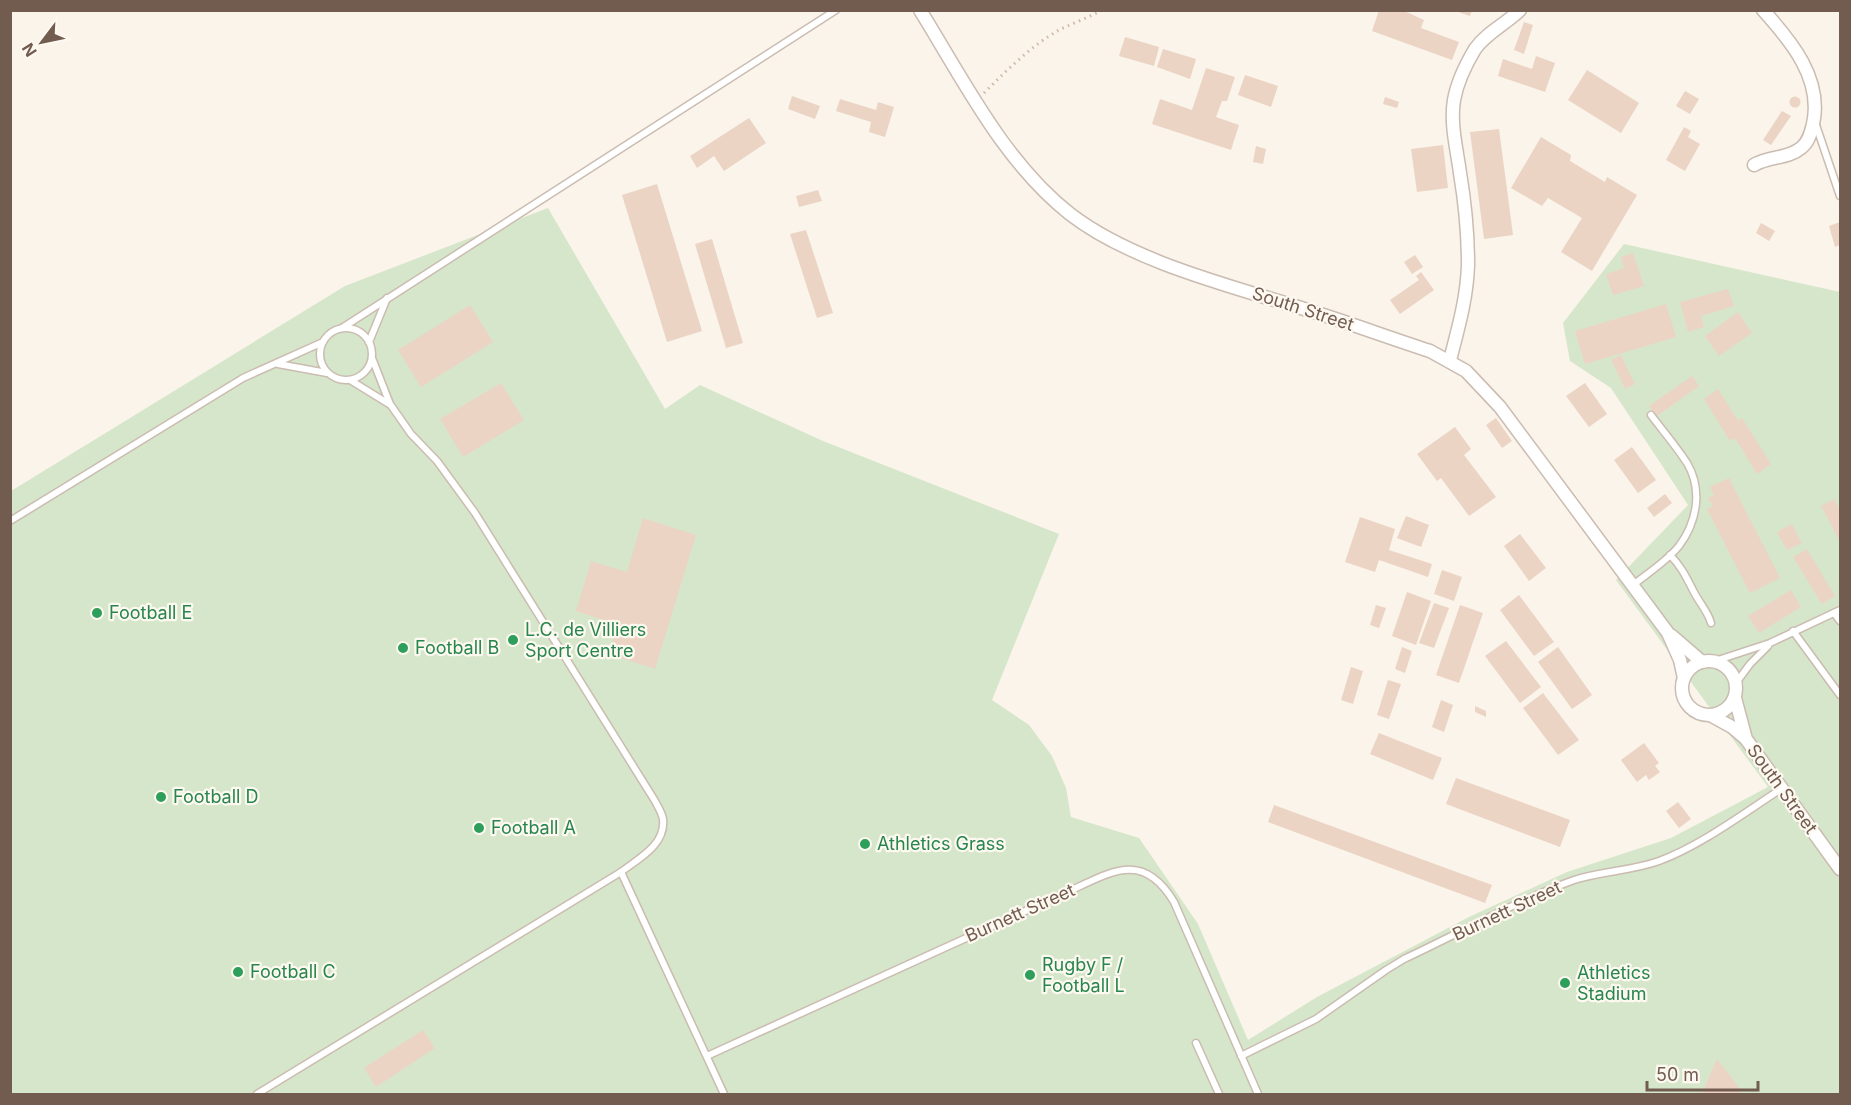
<svg xmlns="http://www.w3.org/2000/svg" width="1851" height="1105" font-family="Inter,sans-serif">
	<rect width="100%" height="100%" fill="#faf4ea"/>
	<polygon fill="#d6e6ca" points="548,208 665,409 700,385 823,441 1059,534 992,700 1029,725 1052,756 1066,788 1071,817 1139,838 1198,924 1248,1040 1317,997 1469,917 1567,872 1671,838 1768,787 1616,580 1688,505 1611,388 1570,361 1563,323 1624,244 1840,292 1840,1094 11,1094 11,491 345,286"/>
	<g fill="#ecd4c5">
		<polygon points="1379,10 1402,10 1424,20 1421,28 1459,42 1452,60 1372,31"/>
		<polygon points="1452,10 1472,10 1470,16"/>
		<polygon points="1524,22 1533,25 1524,54 1514,50"/>
		<polygon points="1125,37 1159,47 1154,66 1119,56"/>
		<polygon points="1163,49 1196,59 1190,79 1157,67"/>
		<polygon points="1536,56 1555,63 1545,92 1498,76 1503,59 1532,69"/>
		<polygon points="1206,68 1235,77 1227,101 1222,101 1216,117 1239,125 1231,150 1152,124 1160,99 1192,110"/>
		<polygon points="1587,70 1639,103 1621,133 1568,100"/>
		<polygon points="1245,75 1278,86 1271,107 1238,95"/>
		<polygon points="1685,91 1699,99 1690,114 1676,106"/>
		<polygon points="792,96 820,106 815,119 788,109"/>
		<circle cx="1795" cy="102" r="5.5"/>
		<polygon points="1385,97 1399,102 1397,108 1383,104"/>
		<polygon points="840,99 876,110 878,102 894,107 885,137 869,132 871,122 836,111"/>
		<polygon points="1782,111 1791,116 1771,145 1763,140"/>
		<polygon points="749,118 766,143 724,171 714,156 697,168 690,156"/>
		<polygon points="1684,127 1691,131 1688,137 1700,144 1685,171 1666,160"/>
		<polygon points="1499,129 1513,235 1484,239 1470,132"/>
		<polygon points="1541,137 1571,155 1570,161 1605,182 1607,177 1637,195 1592,271 1561,252 1582,218 1548,198 1542,206 1511,188"/>
		<polygon points="1443,145 1448,188 1417,192 1411,149"/>
		<polygon points="1256,146 1266,149 1263,164 1253,162"/>
		<polygon points="657,184 702,331 667,342 622,195"/>
		<polygon points="818,190 822,201 799,207 796,196"/>
		<polygon points="1840,222 1840,245 1835,247 1829,226"/>
		<polygon points="1761,223 1775,231 1769,241 1756,233"/>
		<polygon points="806,230 833,313 817,318 790,234"/>
		<polygon points="712,239 743,343 726,348 695,244"/>
		<polygon points="1633,253 1644,286 1613,295 1606,274 1624,268 1621,257"/>
		<polygon points="1415,255 1423,267 1412,274 1404,262"/>
		<polygon points="1421,272 1434,290 1400,314 1390,300 1419,280 1416,276"/>
		<polygon points="1728,289 1734,306 1701,316 1704,327 1688,332 1680,302"/>
		<polygon points="1666,304 1676,337 1585,364 1575,331"/>
		<polygon points="470,305 493,342 421,387 398,350"/>
		<polygon points="1738,312 1752,333 1719,356 1705,336"/>
		<polygon points="1621,355 1635,384 1625,389 1611,360"/>
		<polygon points="1692,376 1699,386 1657,416 1649,406"/>
		<polygon points="501,383 524,420 463,457 440,419"/>
		<polygon points="1585,383 1607,414 1589,427 1566,396"/>
		<polygon points="1718,389 1738,421 1742,418 1771,464 1757,474 1735,438 1730,441 1704,399"/>
		<polygon points="1496,418 1512,441 1502,448 1486,425"/>
		<polygon points="1455,427 1471,449 1464,455 1496,497 1469,516 1441,478 1437,481 1417,454"/>
		<polygon points="1632,447 1656,480 1638,493 1614,460"/>
		<polygon points="1729,478 1780,578 1750,593 1707,509 1713,506 1708,498 1714,495 1710,487"/>
		<polygon points="1665,494 1672,503 1654,517 1647,508"/>
		<polygon points="1834,499 1840,510 1840,542 1821,506"/>
		<polygon points="1406,516 1429,525 1421,547 1397,538"/>
		<polygon points="1360,517 1395,529 1389,550 1432,564 1428,577 1379,560 1375,572 1345,562"/>
		<polygon points="643,518 696,535 655,669 609,654 618,625 576,611 591,561 627,572"/>
		<polygon points="1792,524 1802,543 1787,550 1777,532"/>
		<polygon points="1520,534 1546,568 1529,581 1504,546"/>
		<polygon points="1807,549 1835,596 1822,604 1793,557"/>
		<polygon points="1442,570 1462,577 1454,601 1434,594"/>
		<polygon points="1791,590 1801,607 1759,633 1748,616"/>
		<polygon points="1407,592 1431,601 1416,645 1392,636"/>
		<polygon points="1519,595 1554,642 1534,656 1500,610"/>
		<polygon points="1434,603 1449,608 1434,648 1419,643"/>
		<polygon points="1376,605 1386,608 1379,628 1370,625"/>
		<polygon points="1460,605 1483,613 1459,683 1436,675"/>
		<polygon points="1506,641 1541,687 1520,703 1485,656"/>
		<polygon points="1402,647 1412,651 1405,673 1395,669"/>
		<polygon points="1558,647 1592,695 1572,709 1538,662"/>
		<polygon points="1351,667 1363,671 1353,704 1341,700"/>
		<polygon points="1388,680 1401,684 1389,719 1377,715"/>
		<polygon points="1543,693 1579,740 1558,755 1523,708"/>
		<polygon points="1441,700 1453,705 1444,732 1432,727"/>
		<polygon points="1475,706 1486,711 1486,717 1475,712"/>
		<polygon points="1379,733 1442,758 1433,780 1370,754"/>
		<polygon points="1644,743 1659,763 1655,766 1660,772 1649,780 1646,775 1637,782 1621,760"/>
		<polygon points="1456,778 1570,820 1560,847 1446,804"/>
		<polygon points="1678,802 1691,819 1679,828 1666,811"/>
		<polygon points="1274,805 1492,885 1485,903 1268,822"/>
		<polygon points="423,1030 435,1048 376,1087 364,1068"/>
		<polygon points="1717,1059 1741,1090 1739,1094 1702,1094"/>
	</g>
	<g fill="none" stroke-linecap="round" stroke-linejoin="round">
		<defs>
			<g id="lane">
				<polyline points="1816,125 1840,196"/>
				<circle cx="346" cy="354" r="26"/>
				<polyline points="342,328 836,10"/>
				<polyline points="369,342 387,298"/>
				<polyline points="278,364 327,373"/>
				<polyline points="350,380 389,404"/>
				<polyline points="10,521 243,378 323,342"/>
				<path d="M1670,555C1682,567 1687,579 1695,594C1701,605 1708,612 1711,623"/>
				<path d="M1633,585C1648,573 1667,561 1679,546C1697,522 1703,490 1687,463C1676,446 1663,431 1651,415"/>
				<polyline points="1834,613 1840,621"/>
				<polyline points="1793,631 1840,695"/>
				<polyline points="1715,661 1770,643 1840,610"/>
				<polyline points="1736,683 1750,664 1768,646"/>
				<polyline points="621,872 724,1094"/>
				<polyline points="1196,1043 1219,1094"/>
				<path d="M707,1056L1065,893C1110,873 1142,849 1174,902L1258,1094"/>
				<path d="M1241,1056L1316,1019L1386,970L1404,959C1460,933 1516,901 1574,880C1602,871 1631,871 1659,861C1700,846 1744,813 1781,789"/>
				<path d="M257,1094L621,872C638,859 666,845 663,819C662,813 658,807 655,801L475,513L437,461L411,434L390,404L372,358"/>
			</g>
			<g id="street">
				<path d="M920,10C964,81 1004,162 1070,214C1131,261 1227,285 1301,308C1344,321 1387,337 1430,351L1466,371L1500,407L1668,633L1680,660L1684,678"/>
				<path d="M1754,165C1769,156 1788,159 1801,148C1809,142 1811,132 1813,124C1823,79 1791,41 1763,10"/>
				<path d="M1450,360C1458,329 1467,298 1468,265C1468,235 1465,203 1460,173C1457,150 1450,124 1454,100C1457,83 1466,64 1475,49C1487,32 1506,24 1520,10"/>
				<polyline points="1672,636 1702,662"/>
				<circle cx="1709" cy="688" r="27"/>
				<polyline points="1735,698 1746,739 1840,869"/>
				<polyline points="1712,716 1732,727 1745,738"/>
			</g>
		</defs>
		<use href="#lane" stroke="#cbbcb1" stroke-width="9"/>
		<use href="#street" stroke="#cbbcb1" stroke-width="15"/>
		<path stroke="#d1b7a8" stroke-width="3" stroke-dasharray="1.5 4.5" stroke-linecap="butt" d="M984,93C1007,70 1031,46 1059,30C1073,23 1088,18 1102,10"/>
		<use href="#lane" stroke="#fff" stroke-width="6"/>
		<use href="#street" stroke="#fff" stroke-width="12"/>
	</g>
	<g fill="#2e9e5b" stroke="#fdf8f0" stroke-width="2">
		<circle cx="97" cy="613" r="6"/>
		<circle cx="513" cy="640" r="6"/>
		<circle cx="403" cy="648" r="6"/>
		<circle cx="161" cy="797" r="6"/>
		<circle cx="479" cy="828" r="6"/>
		<circle cx="865" cy="844" r="6"/>
		<circle cx="238" cy="972" r="6"/>
		<circle cx="1030" cy="975" r="6"/>
		<circle cx="1565" cy="983" r="6"/>
	</g>
	<g text-anchor="middle" stroke-width="4.5" stroke-linejoin="round" paint-order="stroke">
		<g font-size="18" fill="#725c50" stroke="#fdf8f0">
			<text transform="translate(1303 309) rotate(18)" y="6">South Street</text>
			<text transform="translate(1782 789) rotate(54)" y="6">South Street</text>
			<text transform="translate(1507 911) rotate(-25)" y="6">Burnett Street</text>
			<text transform="translate(1020 913) rotate(-24)" y="6">Burnett Street</text>
		</g>
		<g font-size="18" fill="#27864d" stroke="#fdf8f0" text-anchor="start">
			<text x="109" y="619">Football E</text>
			<text x="525" y="636">L.C. de Villiers<tspan x="525" dy="21">Sport Centre</tspan></text>
			<text x="415" y="654">Football B</text>
			<text x="173" y="803">Football D</text>
			<text x="491" y="834">Football A</text>
			<text x="877" y="850">Athletics Grass</text>
			<text x="1042" y="971">Rugby F /<tspan x="1042" dy="21">Football L</tspan></text>
			<text x="250" y="978">Football C</text>
			<text x="1577" y="979">Athletics<tspan x="1577" dy="21">Stadium</tspan></text>
		</g>
	</g>
	<rect width="1851" height="1105" fill="none" stroke="#725c50" stroke-width="24"/>
	<g transform="translate(42 42) rotate(238)" stroke="#fdf8f0" stroke-width="4.5" paint-order="stroke">
	<path d="M0-4.5L10 22L0 15L-10 22Z" fill="#725c50"/>
	<text y="-9" font-size="16" font-weight="bold" text-anchor="middle" fill="#725c50">N</text>
	</g>
	<path d="M1647 1081v9h111v-9" fill="none" stroke="#725c50" stroke-width="3"/>
	<text x="1656" y="1081" font-size="18" fill="#725c50" stroke="#fdf8f0" stroke-width="4.5" paint-order="stroke">50 m</text>
</svg>
